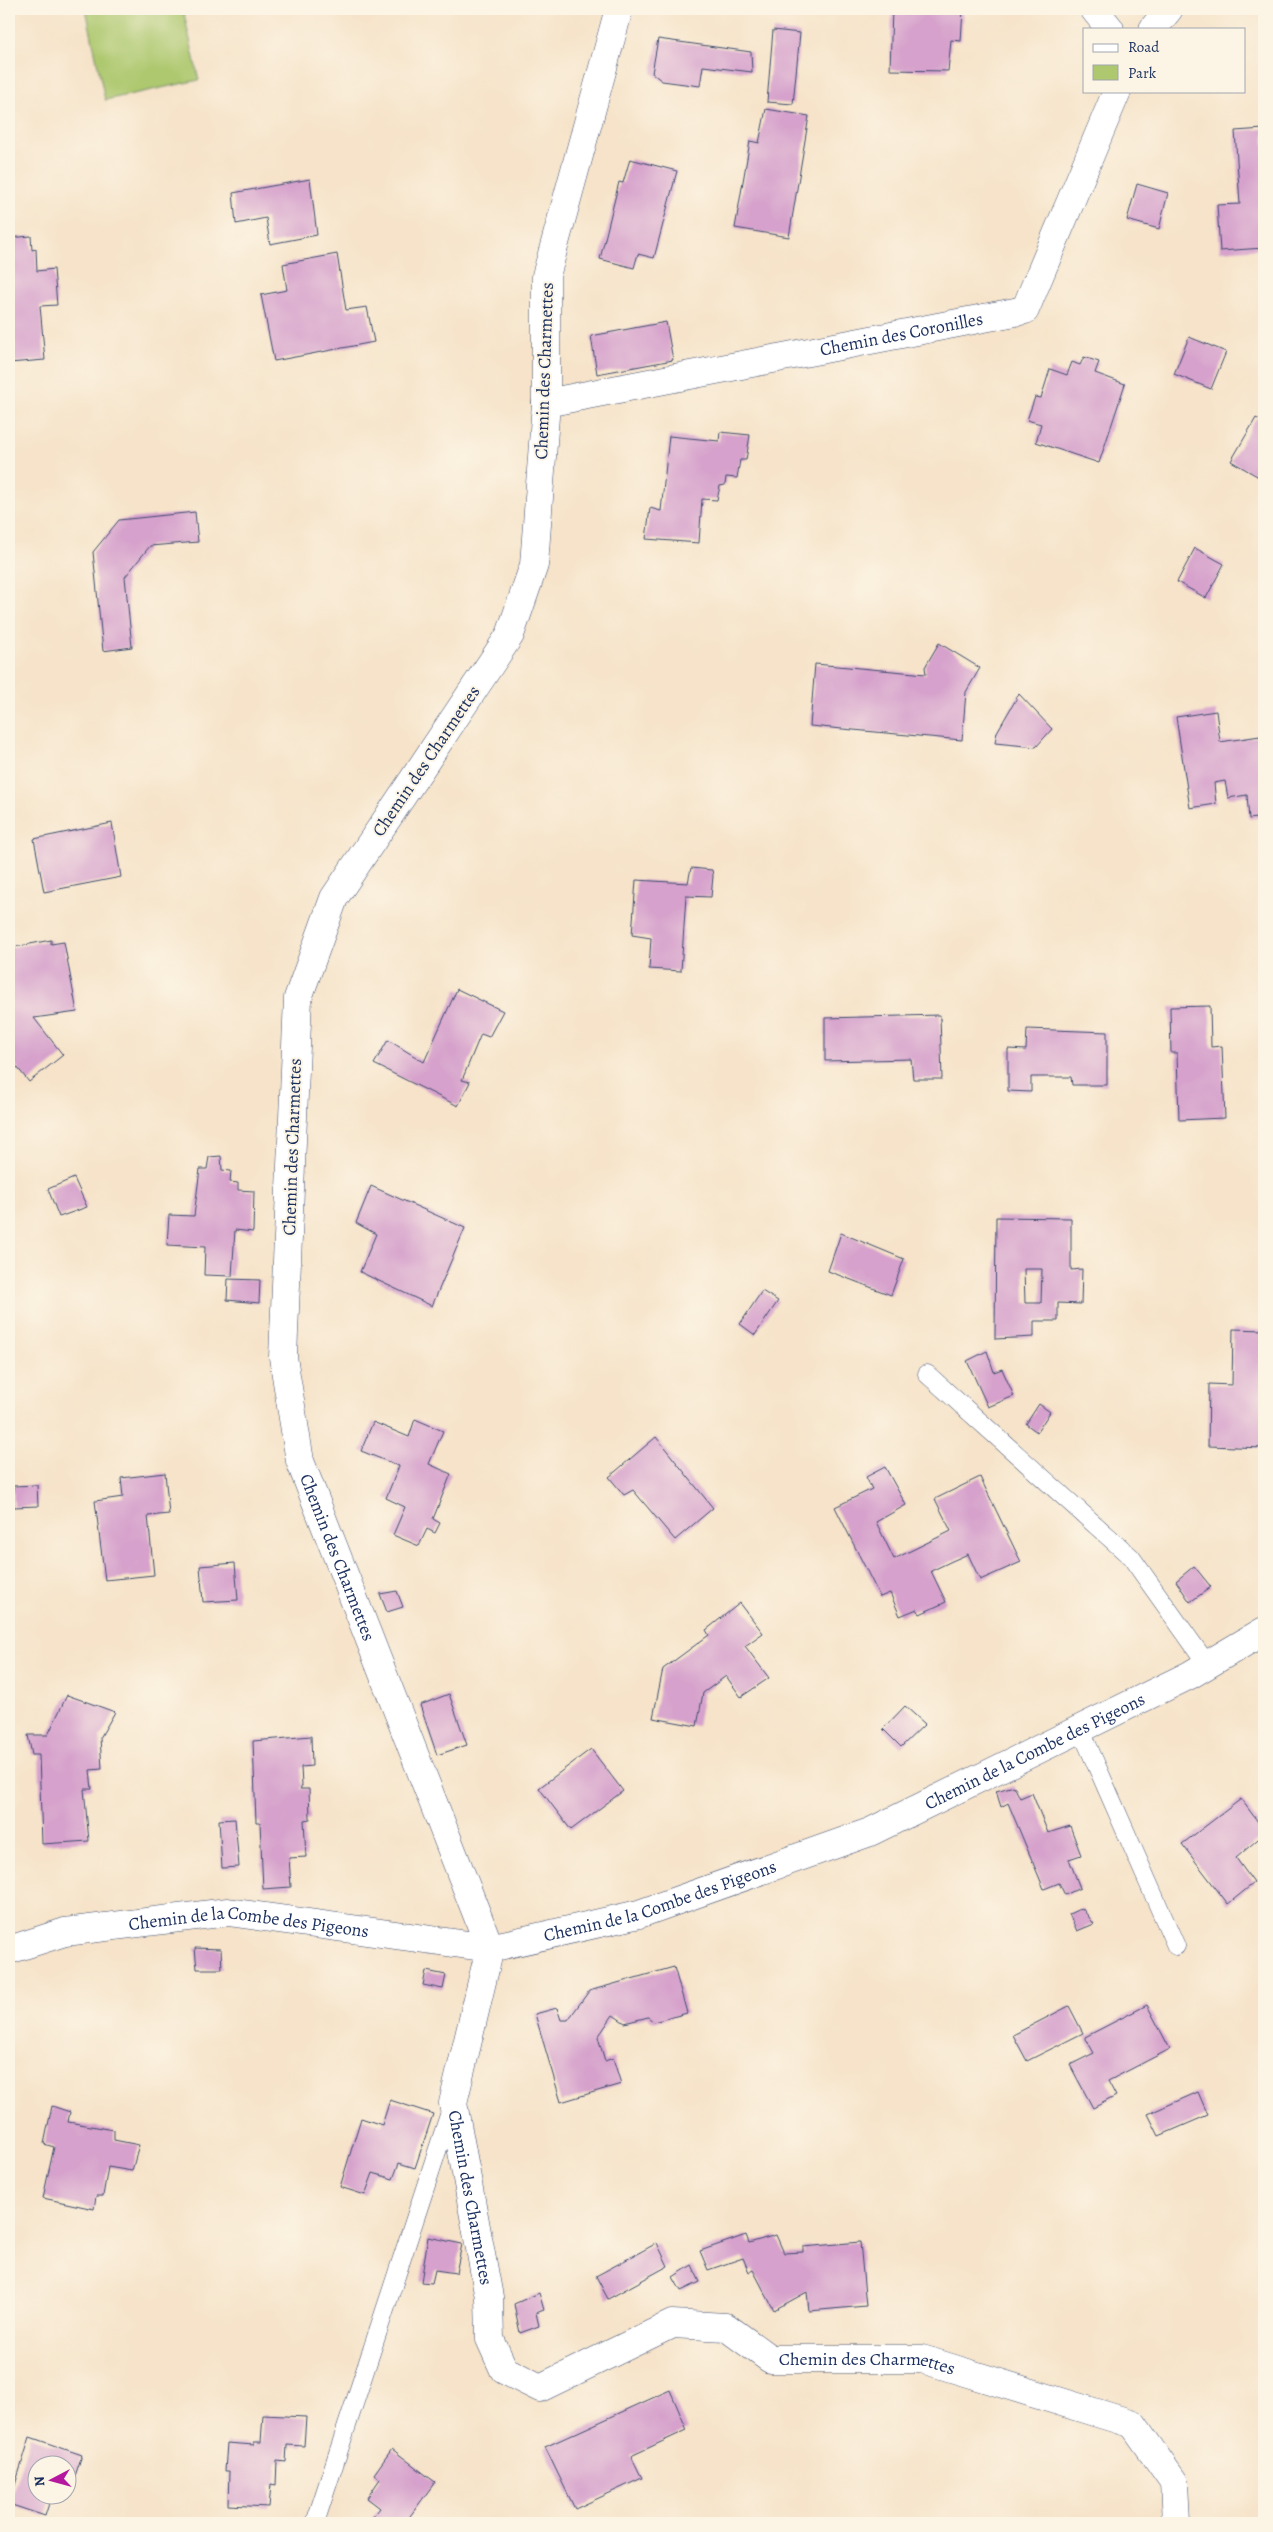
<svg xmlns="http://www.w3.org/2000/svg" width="1273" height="2532" font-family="Alegreya,serif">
	<rect width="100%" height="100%" fill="#fcf5e5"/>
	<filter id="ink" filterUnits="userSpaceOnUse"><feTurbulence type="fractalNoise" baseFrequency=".02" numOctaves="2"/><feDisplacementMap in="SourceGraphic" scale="10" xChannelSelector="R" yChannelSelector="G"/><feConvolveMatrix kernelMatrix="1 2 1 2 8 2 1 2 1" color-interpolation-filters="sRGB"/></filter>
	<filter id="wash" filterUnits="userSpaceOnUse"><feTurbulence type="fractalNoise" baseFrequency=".0096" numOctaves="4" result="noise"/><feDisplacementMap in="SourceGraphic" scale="20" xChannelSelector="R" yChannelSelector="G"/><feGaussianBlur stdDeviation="1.12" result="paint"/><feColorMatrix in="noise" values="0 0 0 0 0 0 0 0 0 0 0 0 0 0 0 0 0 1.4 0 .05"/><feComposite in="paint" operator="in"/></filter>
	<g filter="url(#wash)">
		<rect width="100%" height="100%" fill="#f6e3c9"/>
		<polygon fill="#adc86e" stroke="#647c66" points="86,9 183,9 199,80 105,100"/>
		<g id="blocks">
			<g fill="#d6a1cc" fill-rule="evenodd">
				<polygon points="892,9 963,9 961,41 951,40 948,71 890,70"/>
				<polygon points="773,30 800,33 793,104 767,102"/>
				<polygon points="658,39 751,52 752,72 703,66 700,86 662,81 652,73"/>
				<polygon points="766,109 809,116 789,237 735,228 750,141 759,143"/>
				<polygon points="1264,129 1264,248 1220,251 1217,205 1240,204 1235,131"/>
				<polygon points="630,159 677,171 654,258 638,254 634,268 600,259 619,182 623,183"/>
				<polygon points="310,179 317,235 270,244 266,218 236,224 233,193"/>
				<polygon points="1137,184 1168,193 1159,229 1127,220"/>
				<polygon points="31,236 32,250 36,249 37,271 54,269 57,305 40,306 45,360 9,363 9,274 11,273 9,238"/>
				<polygon points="337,254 346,310 367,307 374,342 274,361 261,295 287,290 283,264"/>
				<polygon points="666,322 673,360 597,374 591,336"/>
				<polygon points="1189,337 1226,352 1211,389 1174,374"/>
				<polygon points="1084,357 1099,362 1095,373 1125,384 1099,463 1036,442 1041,424 1027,420 1035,397 1041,398 1050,369 1067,375 1072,362 1080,365"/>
				<polygon points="1256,418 1264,422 1264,480 1231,461"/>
				<polygon points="720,432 750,435 746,460 740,460 737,478 726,477 725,485 720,486 717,500 702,499 699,543 646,539 650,508 661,511 669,436 719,441"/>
				<polygon points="195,512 198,542 150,546 125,577 132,647 103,651 93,552 119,520"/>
				<polygon points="1195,548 1224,564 1206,598 1177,582"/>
				<polygon points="939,643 980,668 966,692 962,740 810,726 815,664 926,674 925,667"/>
				<polygon points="1019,694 1052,729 1036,747 995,743 997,732"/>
				<polygon points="1216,711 1220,742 1260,736 1264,763 1264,817 1249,819 1247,795 1228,798 1225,781 1214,783 1216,804 1190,808 1176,717"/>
				<polygon points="112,823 121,877 44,892 34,839"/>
				<polygon points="691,868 712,870 713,876 711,897 686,896 681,971 649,969 651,938 632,935 636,880 688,883"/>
				<polygon points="51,940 51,944 64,942 77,1012 34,1018 63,1055 29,1082 9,1057 9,948"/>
				<polygon points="457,989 503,1011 489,1037 481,1034 462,1080 470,1082 458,1106 374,1064 388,1040 424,1062"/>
				<polygon points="1210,1006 1211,1047 1222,1046 1225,1118 1179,1120 1177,1053 1171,1053 1170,1007"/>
				<polygon points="940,1015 942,1079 913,1079 911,1059 825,1061 825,1018"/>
				<polygon points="1027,1029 1107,1032 1107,1085 1072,1085 1071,1077 1031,1077 1031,1092 1008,1091 1008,1049 1026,1050"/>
				<polygon points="221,1156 222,1170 231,1171 230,1182 238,1183 238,1190 254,1191 253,1232 235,1230 232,1276 204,1275 205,1247 167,1245 169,1215 194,1216 200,1169 207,1169 209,1157"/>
				<polygon points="74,1178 87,1207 59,1217 48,1189"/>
				<polygon points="371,1186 465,1228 432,1306 360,1272 376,1234 356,1223"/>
				<path d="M996,1217L1071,1218V1270L1082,1269L1081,1304L1058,1303V1321H1034V1337L995,1339ZM1024,1269H1042L1041,1303H1025Z"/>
				<polygon points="841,1233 904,1259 891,1295 828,1271"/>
				<polygon points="228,1279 260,1280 259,1303 227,1300"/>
				<polygon points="762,1291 778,1301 755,1335 740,1324"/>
				<polygon points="1233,1329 1264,1330 1264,1448 1208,1446 1209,1384 1232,1385"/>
				<polygon points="987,1351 994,1372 1002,1369 1014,1396 988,1407 967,1361"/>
				<polygon points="1039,1404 1050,1412 1037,1432 1026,1424"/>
				<polygon points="415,1419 443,1431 429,1464 451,1474 433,1519 440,1523 435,1533 427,1529 419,1546 393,1535 405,1507 386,1498 399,1466 361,1451 373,1422 409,1437"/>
				<polygon points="656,1437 713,1508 675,1540 633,1490 624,1495 609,1477"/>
				<polygon points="885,1467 906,1505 876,1522 894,1559 951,1531 935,1499 980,1477 1021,1562 980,1580 968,1554 952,1561 931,1571 946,1602 920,1614 917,1609 900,1616 890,1593 880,1597 835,1507 872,1489 866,1477"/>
				<polygon points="165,1473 169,1514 148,1516 154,1575 105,1580 95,1501 123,1497 121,1478"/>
				<polygon points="37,1485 38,1506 14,1507 13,1486"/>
				<polygon points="235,1563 238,1600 203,1602 200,1566"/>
				<polygon points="1194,1566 1211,1587 1190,1602 1176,1581"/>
				<polygon points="397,1591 403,1607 387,1612 380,1594"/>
				<polygon points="740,1603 763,1633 745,1646 769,1678 741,1697 726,1676 703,1693 697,1726 653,1718 663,1669 709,1635 706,1630"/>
				<polygon points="449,1694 467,1745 437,1755 420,1705"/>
				<polygon points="67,1695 115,1712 100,1738 102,1769 90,1770 92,1789 84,1789 89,1841 42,1844 39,1755 32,1755 28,1735 48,1735"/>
				<polygon points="905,1706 925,1724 901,1747 883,1729"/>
				<polygon points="311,1736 312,1766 301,1767 302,1786 300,1789 309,1789 310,1819 304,1820 306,1857 289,1858 291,1887 263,1889 260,1822 256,1822 253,1741"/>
				<polygon points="591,1749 623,1791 571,1830 539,1788"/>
				<polygon points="1014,1786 1020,1798 1032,1793 1048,1833 1070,1826 1081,1855 1069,1859 1080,1888 1065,1895 1059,1883 1044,1889 1008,1803 1001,1807 996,1791"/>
				<polygon points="1241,1799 1264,1830 1264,1834 1236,1858 1254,1883 1228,1904 1182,1844"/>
				<polygon points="235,1819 239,1867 222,1868 219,1820"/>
				<polygon points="1082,1908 1094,1924 1077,1931 1069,1914"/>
				<polygon points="195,1948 221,1949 222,1969 197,1969"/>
				<polygon points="674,1967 687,2013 654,2022 648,2017 625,2023 613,2015 598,2037 605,2061 613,2058 621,2084 561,2102 535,2014 557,2008 561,2020 568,2020 589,1991"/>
				<polygon points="426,1971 446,1975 443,1989 423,1985"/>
				<polygon points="1147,2005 1170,2049 1108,2081 1116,2096 1093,2108 1070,2065 1094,2053 1085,2037"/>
				<polygon points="1069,2006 1083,2033 1027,2061 1013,2035"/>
				<polygon points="1198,2092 1208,2115 1159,2136 1148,2114"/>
				<polygon points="390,2100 433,2114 415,2168 399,2163 393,2179 373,2173 365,2195 340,2187 361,2118 382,2125"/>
				<polygon points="52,2106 70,2112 68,2122 114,2130 114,2140 139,2145 132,2171 108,2167 103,2196 96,2196 94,2209 43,2198 54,2147 44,2144"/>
				<polygon points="746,2235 749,2243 776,2235 784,2253 803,2252 803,2247 860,2242 866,2306 809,2311 807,2292 774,2310 753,2270 749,2272 743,2258 708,2270 700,2251"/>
				<polygon points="428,2237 462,2244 456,2273 435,2270 432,2283 421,2282"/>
				<polygon points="657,2243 668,2266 608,2299 596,2276"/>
				<polygon points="692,2265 700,2282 681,2291 673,2277"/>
				<polygon points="539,2293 544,2310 536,2313 539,2326 520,2333 514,2304"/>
				<polygon points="670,2390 687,2430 631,2456 642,2478 575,2509 545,2447"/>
				<polygon points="263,2415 306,2417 304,2446 287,2445 286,2462 277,2461 276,2485 271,2484 269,2507 228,2505 229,2471 225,2471 227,2443 254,2445 254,2442 261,2442"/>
				<polygon points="30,2437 82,2455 68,2497 68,2464 38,2464 38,2494 52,2494 45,2516 9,2504"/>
				<polygon points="392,2449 435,2482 405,2523 368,2523 380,2508 367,2498 380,2479 374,2474"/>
			</g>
		</g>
	</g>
	<g filter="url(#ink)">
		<use href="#blocks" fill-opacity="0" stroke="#3c4a6e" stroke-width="1"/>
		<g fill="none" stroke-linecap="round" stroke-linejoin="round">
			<defs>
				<g id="lane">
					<polyline points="927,1374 1131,1557 1207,1664"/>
					<polyline points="1080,1728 1176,1946"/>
					<polyline points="315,2523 451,2109"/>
				</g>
				<g id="street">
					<path id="s1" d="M619,9L546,276V403L534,565L510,635L334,898L298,998L283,1357L300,1461L490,1948L453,2103L489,2297L490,2339L504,2370L540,2388L672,2324L726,2327L770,2359H922L1133,2424L1174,2482L1176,2523"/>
					<polyline points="1094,9 1110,29"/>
					<polyline points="1153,29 1169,9"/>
					<path id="s2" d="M546,403L1025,310L1117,91"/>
					<path id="s3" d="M9,1950L65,1932L228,1912L490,1948L639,1914L870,1832L1190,1675L1264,1631"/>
				</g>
			</defs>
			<use href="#lane" stroke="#3c4a6e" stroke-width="19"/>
			<use href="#street" stroke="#3c4a6e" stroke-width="29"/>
			<use href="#lane" stroke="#fff" stroke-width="18"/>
			<use href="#street" stroke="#fff" stroke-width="28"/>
		</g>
	</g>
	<g text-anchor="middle" stroke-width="4" stroke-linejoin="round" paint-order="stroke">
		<g font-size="18" fill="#1b2f5e" stroke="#fcf5e5">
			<text dy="6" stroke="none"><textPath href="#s2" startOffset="362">Chemin des Coronilles</textPath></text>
			<text transform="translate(544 371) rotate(-88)" y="6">Chemin des Charmettes</text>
			<text transform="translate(426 761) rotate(-56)" y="6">Chemin des Charmettes</text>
			<text transform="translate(292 1147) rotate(-88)" y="6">Chemin des Charmettes</text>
			<text dy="6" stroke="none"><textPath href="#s1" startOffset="1631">Chemin des Charmettes</textPath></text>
			<text dy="6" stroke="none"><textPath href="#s3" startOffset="1069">Chemin de la Combe des Pigeons</textPath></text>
			<text dy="6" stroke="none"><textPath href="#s3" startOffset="664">Chemin de la Combe des Pigeons</textPath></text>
			<text dy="6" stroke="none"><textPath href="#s3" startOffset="244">Chemin de la Combe des Pigeons</textPath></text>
			<text dy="6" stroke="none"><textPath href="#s1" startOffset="2306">Chemin des Charmettes</textPath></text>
			<text dy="6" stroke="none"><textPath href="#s1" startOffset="2876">Chemin des Charmettes</textPath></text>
		</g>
	</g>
	<rect width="1273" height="2532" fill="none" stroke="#fcf5e5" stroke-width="30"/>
	<rect x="1083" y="28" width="162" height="65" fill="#fcf5e5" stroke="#a2a6af"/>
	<rect x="1093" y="44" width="25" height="8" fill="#ffffff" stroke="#a2a6af"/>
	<text x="1128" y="52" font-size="15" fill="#1b2f5e">Road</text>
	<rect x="1093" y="65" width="25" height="15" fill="#adc86e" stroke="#a2a6af"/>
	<text x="1128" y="78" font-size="15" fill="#1b2f5e">Park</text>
	<g transform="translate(52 2480) rotate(264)"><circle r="24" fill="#fcf5e5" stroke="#a2a6af"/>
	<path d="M0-4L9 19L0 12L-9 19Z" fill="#b5179e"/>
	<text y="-8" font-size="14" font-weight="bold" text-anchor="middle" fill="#1b2f5e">N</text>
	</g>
</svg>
